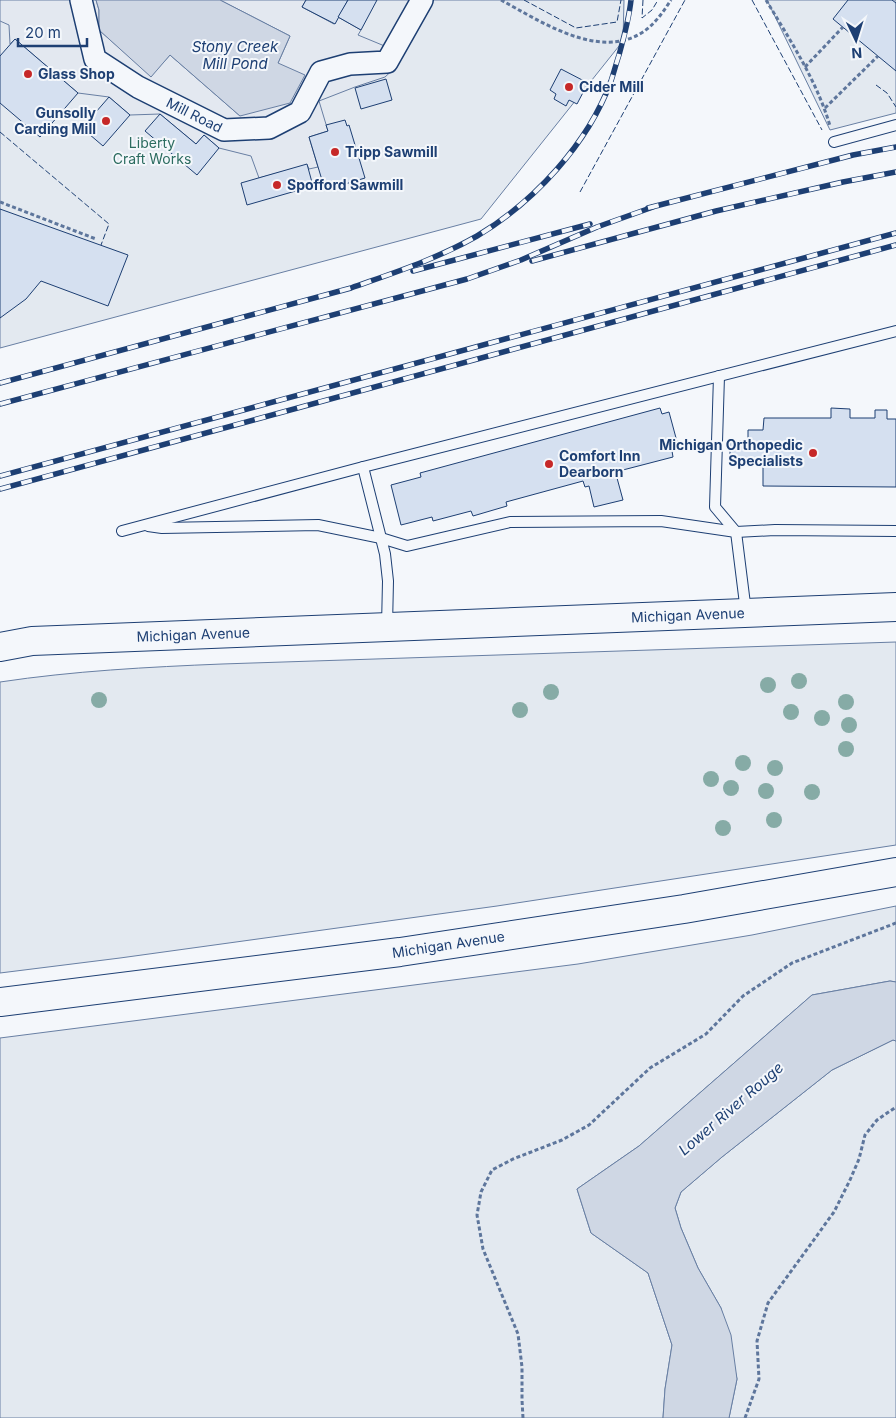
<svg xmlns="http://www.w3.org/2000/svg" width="896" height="1418" font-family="Inter,sans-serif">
	<rect width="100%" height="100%" fill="#f4f7fb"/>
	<g fill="#e3e9f0" stroke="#687fa3">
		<polygon points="0,0 624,0 623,41 481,219 0,348"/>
		<polygon points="767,0 896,0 896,113 830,130"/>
		<path d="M896,642V845L497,906L120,958L0,973V682C73,671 148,667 222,664Z"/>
		<polygon points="896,906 896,982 890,981 812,995 639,1146 577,1189 591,1233 648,1273 672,1345 665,1389 663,1418 0,1418 0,1038 578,964 752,935"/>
		<polygon points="893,1040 896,1041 896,1418 729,1418 737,1379 721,1308 698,1268 681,1228 675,1208 681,1192 722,1157 832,1070"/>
	</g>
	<polygon fill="#e3e8f0" stroke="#687fa3" points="0,0 96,0 99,10 99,30 151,76 170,55 240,116 278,63 290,36 220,0 306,0 302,7 334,24 338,17 361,30 358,35 387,47 396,67 385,77 355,87 319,101 328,131 309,137 318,167 309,169 307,165 259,178 251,156 219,148 204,135 196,144 160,114 130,115 109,97 78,93 15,39 10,44 9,25 0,21"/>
	<g fill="#cfd7e4" stroke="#687fa3">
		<polygon points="96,0 220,0 290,36 278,63 305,75 290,103 240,116 170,55 151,77 99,30 99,10"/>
		<polygon points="890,981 896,982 896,1041 893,1040 832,1070 722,1157 681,1192 675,1208 681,1228 698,1268 721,1308 731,1335 737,1379 729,1418 663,1418 665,1389 672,1345 648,1273 591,1233 577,1189 639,1146 812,995"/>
	</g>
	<g fill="#d5e0f0" stroke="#1d3f73">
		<polygon points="306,0 348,0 335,24 302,7"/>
		<polygon points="348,0 377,0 361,30 338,17"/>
		<polygon points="848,0 892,0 896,3 896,71 833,19"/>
		<polygon points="15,39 78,93 40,137 0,103 0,56"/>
		<polygon points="561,69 588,83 577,104 569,100 566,106 554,99 556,94 550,90"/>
		<polygon points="386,79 392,100 361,109 355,88"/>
		<polygon points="109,97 130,115 103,146 82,128"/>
		<polygon points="160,114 196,144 204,135 219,148 197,175 145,131"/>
		<polygon points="345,120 347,126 349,125 365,178 325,190 309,137 328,131 326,125"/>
		<polygon points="307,164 313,186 247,205 241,183"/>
		<polygon points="0,209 128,255 108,306 41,281 26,299 0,318"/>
		<polygon points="660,408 662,414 669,412 679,449 672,451 673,457 619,471 620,477 617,478 623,500 594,507 589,486 585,487 583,481 506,502 507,506 473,516 471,511 433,521 432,517 401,525 391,485 421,477 420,473"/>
		<polygon points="831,408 850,409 850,418 875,418 875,410 887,410 887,419 896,419 896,487 763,486 763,465 730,464 730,441 748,441 748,430 763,430 764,418 831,418"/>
	</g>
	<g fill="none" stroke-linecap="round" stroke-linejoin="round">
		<defs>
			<g id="lane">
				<polyline points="834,142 896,125"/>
				<polyline points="719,376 715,507 736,532 746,612"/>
				<polyline points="363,467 385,554 388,581 387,626"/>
				<polyline points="148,526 162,528 318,525 381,538 407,546 510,522 661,521 736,532 775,530 896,531"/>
				<polyline points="122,531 363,467 896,331"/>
			</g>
			<g id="street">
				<path id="s1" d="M81,0L95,59L138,87L224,130L269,128L300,112L321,72L350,64L387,62L422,0"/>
			</g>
			<g id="primary">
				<path id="s2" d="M0,647L32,641L896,607"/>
				<path id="s3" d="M0,1002L400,952L684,909L896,872"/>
			</g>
		</defs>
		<use href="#lane" stroke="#1d3f73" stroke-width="12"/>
		<use href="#street" stroke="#1d3f73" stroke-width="24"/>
		<use href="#primary" stroke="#1d3f73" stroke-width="30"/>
		<g stroke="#5e769c" stroke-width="3" stroke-dasharray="4 2.5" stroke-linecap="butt">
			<path d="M501,0C540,21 599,61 643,32C655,24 663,12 671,0"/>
			<path d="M766,0C790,40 817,81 830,126"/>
			<polyline points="805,67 843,27"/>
			<polyline points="825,108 878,56"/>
			<polyline points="0,202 96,239"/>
			<polyline points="523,1418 522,1400 522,1367 518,1334 483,1249 477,1215 481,1192 492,1170 513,1159 562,1140 589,1125 650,1068 706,1034 743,996 792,963 896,923"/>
			<polyline points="745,1418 759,1379 757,1341 768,1303 834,1212 850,1180 859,1159 865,1135 877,1120 896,1107"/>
		</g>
		<use href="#lane" stroke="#f4f7fb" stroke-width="10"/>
		<use href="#street" stroke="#f4f7fb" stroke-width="21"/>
		<use href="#primary" stroke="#f4f7fb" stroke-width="28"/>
		<defs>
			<g id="rail">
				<polyline points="648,208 853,155 896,147"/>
				<polyline points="532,261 716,211 843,182 896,172"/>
				<polyline points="413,271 590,224"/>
				<path d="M0,383L351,288C393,273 437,259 477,236C534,202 588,144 611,81C614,72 616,64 619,55C624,37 629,19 631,0"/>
				<polyline points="0,404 467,279 521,260 597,227 653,207"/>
				<polyline points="0,476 896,233"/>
				<polyline points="0,489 896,245"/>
			</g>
		</defs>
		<use href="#rail" stroke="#1d3f73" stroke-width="5.5"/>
		<use href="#rail" stroke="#f4f7fb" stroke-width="4" stroke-dasharray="11" stroke-linecap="butt"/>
		<g stroke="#1d3f73" stroke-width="1" stroke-dasharray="6 2.5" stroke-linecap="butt">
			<polyline points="524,0 576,28 617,22 621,0"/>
			<polyline points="643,0 642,18 652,10 658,0"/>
			<polyline points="752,0 822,130"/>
			<polyline points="876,85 887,93 896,107"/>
			<polyline points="0,132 109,224 101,245"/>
			<polyline points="580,192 685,0"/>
		</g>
	</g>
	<g fill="#86aba6">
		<circle cx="799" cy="681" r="8"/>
		<circle cx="768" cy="685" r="8"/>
		<circle cx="551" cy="692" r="8"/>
		<circle cx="99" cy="700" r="8"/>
		<circle cx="846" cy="702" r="8"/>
		<circle cx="520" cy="710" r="8"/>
		<circle cx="791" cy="712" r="8"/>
		<circle cx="822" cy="718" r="8"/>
		<circle cx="849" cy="725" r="8"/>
		<circle cx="846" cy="749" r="8"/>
		<circle cx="743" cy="763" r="8"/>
		<circle cx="775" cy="768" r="8"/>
		<circle cx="711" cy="779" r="8"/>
		<circle cx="731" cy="788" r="8"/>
		<circle cx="766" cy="791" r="8"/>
		<circle cx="812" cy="792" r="8"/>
		<circle cx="774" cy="820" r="8"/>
		<circle cx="723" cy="828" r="8"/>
	</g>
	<g fill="#c62828" stroke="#f4f7fb" stroke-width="2">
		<circle cx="28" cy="74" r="5"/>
		<circle cx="569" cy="87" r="5"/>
		<circle cx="106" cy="121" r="5"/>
		<circle cx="335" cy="152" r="5"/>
		<circle cx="277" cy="185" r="5"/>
		<circle cx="813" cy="453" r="5"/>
		<circle cx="549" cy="464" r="5"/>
	</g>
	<g text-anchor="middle" stroke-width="4" stroke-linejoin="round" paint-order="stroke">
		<g font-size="14" font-weight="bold" fill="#1d3f73" stroke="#f4f7fb" text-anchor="start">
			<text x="38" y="79">Glass Shop</text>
			<text x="579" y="92">Cider Mill</text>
			<text x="96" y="118" text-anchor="end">Gunsolly<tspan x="96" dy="16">Carding Mill</tspan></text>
			<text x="345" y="157">Tripp Sawmill</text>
			<text x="287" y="190">Spofford Sawmill</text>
			<text x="803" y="450" text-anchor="end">Michigan Orthopedic<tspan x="803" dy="16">Specialists</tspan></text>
			<text x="559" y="461">Comfort Inn<tspan x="559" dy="16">Dearborn</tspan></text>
		</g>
		<g font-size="14" fill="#1d3f73" stroke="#f4f7fb">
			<text dy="5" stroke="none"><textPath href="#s1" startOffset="175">Mill Road</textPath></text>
			<text dy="5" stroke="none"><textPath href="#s2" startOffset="689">Michigan Avenue</textPath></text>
			<text dy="5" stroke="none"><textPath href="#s2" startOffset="194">Michigan Avenue</textPath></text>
			<text dy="5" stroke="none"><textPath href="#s3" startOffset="452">Michigan Avenue</textPath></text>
		</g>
		<g font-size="14" fill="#2c6c60" stroke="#f4f7fb">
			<text x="152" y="148">Liberty<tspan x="152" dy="16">Craft Works</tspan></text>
		</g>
		<g font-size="15" font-style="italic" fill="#1d3f73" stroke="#f4f7fb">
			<text x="235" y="52">Stony Creek<tspan x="235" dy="17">Mill Pond</tspan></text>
			<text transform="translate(731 1109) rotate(-41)" y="5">Lower River Rouge</text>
		</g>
	</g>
	<g transform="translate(856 40) rotate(176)" stroke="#f4f7fb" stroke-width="4" paint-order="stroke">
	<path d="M0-4L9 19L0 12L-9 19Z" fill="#1d3f73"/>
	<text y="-8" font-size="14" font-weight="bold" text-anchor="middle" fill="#1d3f73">N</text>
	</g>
	<path d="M18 38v8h69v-8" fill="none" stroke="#1d3f73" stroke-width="2.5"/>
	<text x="25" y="38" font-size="15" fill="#1d3f73" stroke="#f4f7fb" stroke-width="4" paint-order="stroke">20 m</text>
</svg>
